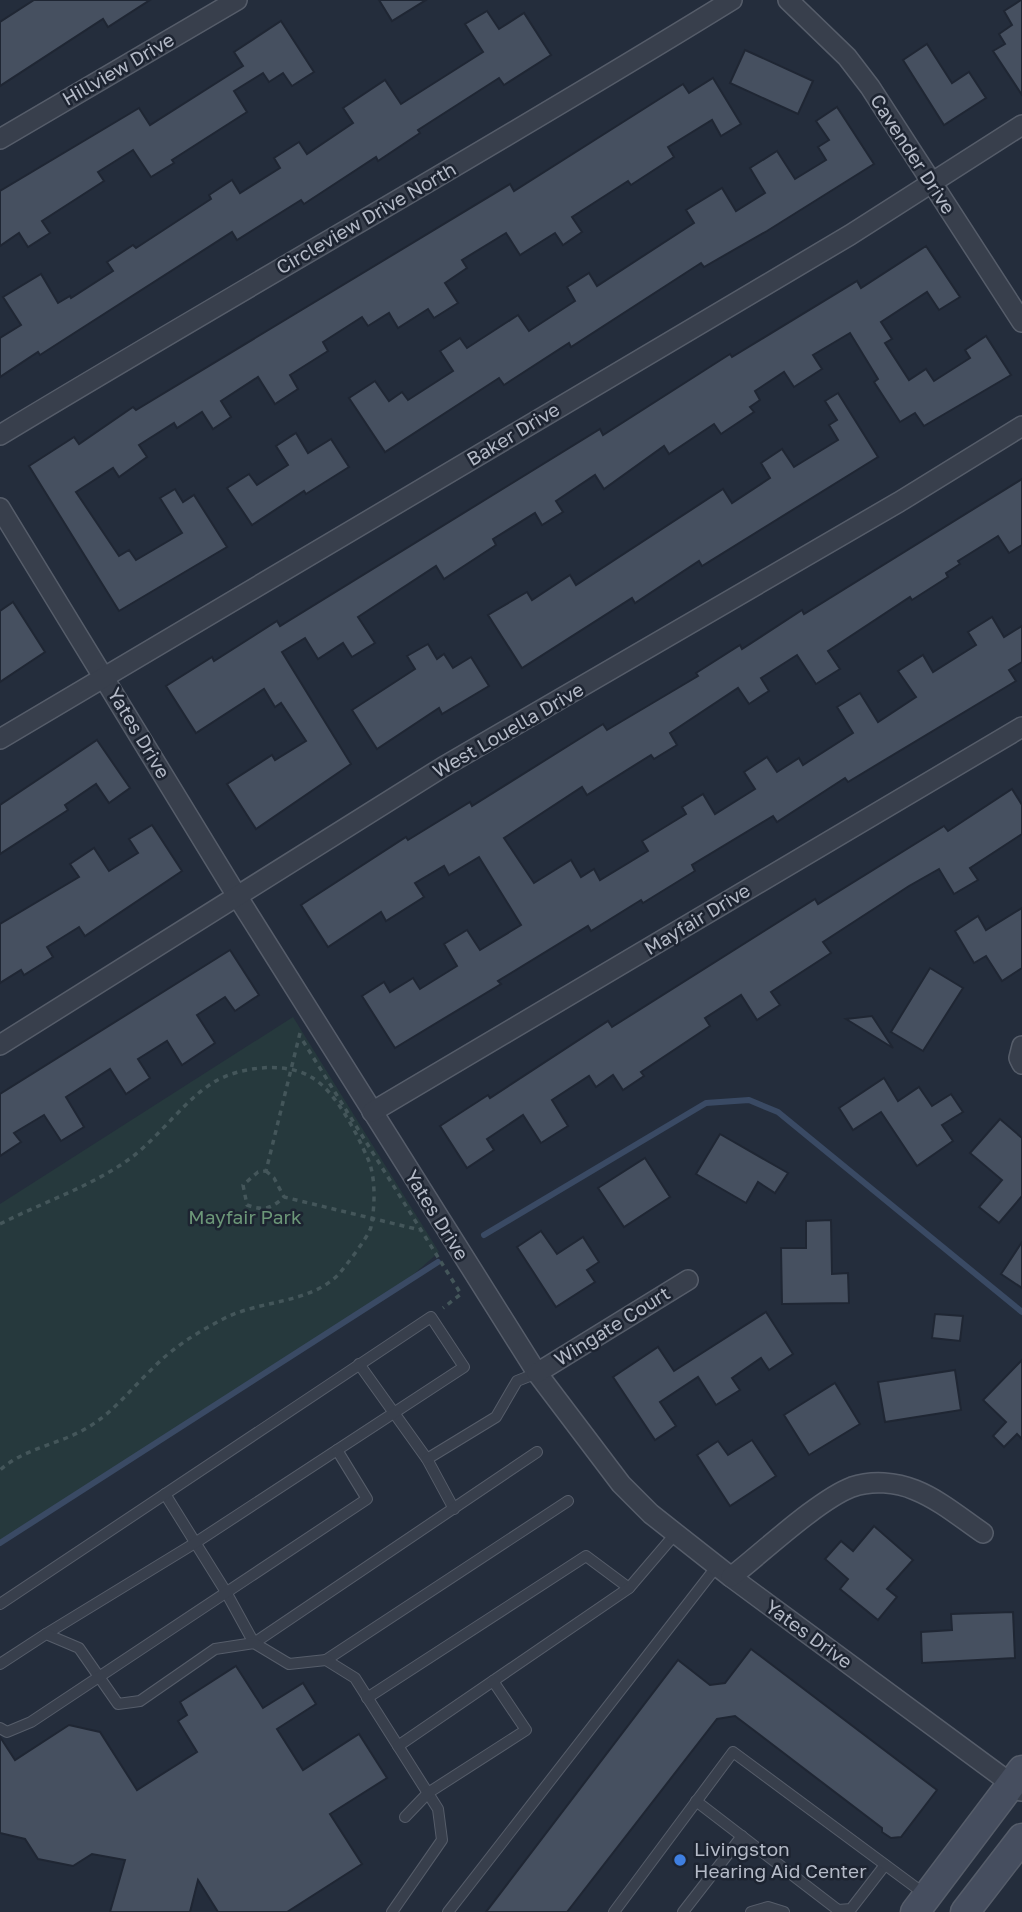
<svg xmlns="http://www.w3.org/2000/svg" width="1022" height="1912" font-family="'Golos Text',sans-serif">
	<rect width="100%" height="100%" fill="#242d3c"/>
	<polygon fill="#26393d" points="293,1017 439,1252 397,1289 0,1541 0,1204"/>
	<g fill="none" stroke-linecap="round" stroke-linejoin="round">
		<g stroke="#3a4a64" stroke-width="6">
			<polyline points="484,1235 706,1103 749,1100 778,1112 1022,1312"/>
			<polyline points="0,1543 438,1262"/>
		</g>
	</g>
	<g fill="#465060" stroke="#1f2633" stroke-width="2">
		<polygon points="34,0 150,0 108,27 103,19 0,86 0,22"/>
		<polygon points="379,0 426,0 392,21"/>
		<polygon points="1021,0 1022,0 1022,95 993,51 1005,44 999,34 1012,25 1004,11"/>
		<polygon points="487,11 499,29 524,13 551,55 504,85 499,78 418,130 420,133 378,161 376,157 304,204 301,200 237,240 232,232 40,355 38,352 0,377 0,338 21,325 3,297 41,274 58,303 70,296 71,298 113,271 107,262 133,245 136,248 211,199 209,195 232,180 240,193 280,168 274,158 299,142 307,154 353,123 343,108 385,80 401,104 483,52 465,24"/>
		<polygon points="281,21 314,72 292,86 283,73 269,82 263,73 234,91 247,112 172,160 174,163 151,177 133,150 98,172 104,181 42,221 50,233 28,247 19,233 0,246 0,191 139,108 150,125 243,66 234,52"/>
		<polygon points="927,44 952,83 969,72 986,98 944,125 903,60"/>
		<polygon points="745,50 813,81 798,114 730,83"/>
		<polygon points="713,78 741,124 721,136 712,120 668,147 674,157 631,185 628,181 572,217 582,232 563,245 555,233 520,255 506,233 462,260 467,268 445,283 458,303 434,318 428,309 398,328 389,313 368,326 362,317 323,342 328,351 290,375 298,389 275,404 258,377 221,401 231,417 213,429 202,412 177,428 174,423 139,445 147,457 119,477 113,468 76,492 119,556 129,550 136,560 182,533 160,498 175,489 183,502 194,495 227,547 119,611 29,466 74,437 79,444 133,407 136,410 510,184 514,191 683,84 689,93"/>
		<polygon points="837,107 874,164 767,231 704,267 701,263 571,347 569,343 504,385 499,378 385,452 349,398 375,381 389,401 402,392 408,400 453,371 440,351 460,338 467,348 518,315 529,331 575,301 567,287 589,273 597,286 694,223 686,210 722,188 736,211 765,193 750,168 777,151 795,179 826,160 818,147 829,140 816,121"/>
		<polygon points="926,246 960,297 939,310 927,292 881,322 892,339 885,343 909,380 926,369 934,381 970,358 965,350 986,336 1011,375 924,426 915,413 900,422 874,382 878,379 850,333 813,355 822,369 794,387 784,372 755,391 760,400 750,407 754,412 721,434 714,424 669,454 664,446 604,489 595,475 556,501 563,512 542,525 535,513 493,539 496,545 444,579 436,566 358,617 375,643 352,657 343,643 318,659 305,638 282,652 351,764 256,829 227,784 272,755 275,760 306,741 281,703 275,707 264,689 196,733 166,686 212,657 214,661 277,621 280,626 600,429 603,435 730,354 732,357 857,281 861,288"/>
		<polygon points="838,393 878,457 702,566 699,561 635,603 632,598 522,668 488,615 527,592 532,600 570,575 576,585 723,489 732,503 770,478 761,463 782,449 794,467 838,440 829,425 837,420 825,401"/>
		<polygon points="296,433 308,453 331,439 349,467 306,494 304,491 252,525 227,488 249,474 257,485 288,465 276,446"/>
		<polygon points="1022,479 1022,545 1009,553 998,536 958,561 960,564 946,573 948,577 912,600 910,597 828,651 840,669 816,684 797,655 761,678 769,691 749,704 738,688 670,733 677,745 654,759 651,755 587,795 582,787 504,838 534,883 571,860 581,877 594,869 600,880 648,851 642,841 686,814 682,807 703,794 715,814 755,789 744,772 767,757 777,772 799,758 803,765 853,733 837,707 860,693 878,722 916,697 898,671 923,655 933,672 976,645 968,632 992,617 1004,637 1022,626 1022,662 1009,670 1016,681 848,782 845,778 777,822 773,816 692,865 695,871 643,903 641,900 591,931 588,926 498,981 501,984 395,1048 362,996 384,982 390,992 413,978 420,989 457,966 444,944 467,930 480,950 521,925 479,857 449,875 444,866 415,883 424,897 386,921 381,912 328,947 301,905 406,837 408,840 470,802 472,806 603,724 607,730 698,676 696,673 740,645 742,649 802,610 804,614"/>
		<polygon points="13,602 45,652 0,682 0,611"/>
		<polygon points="428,644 437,659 444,654 453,668 471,657 489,686 442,714 439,708 377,749 352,710 415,669 407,656"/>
		<polygon points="97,740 130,788 109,803 96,784 65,805 68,810 0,854 0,805"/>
		<polygon points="1012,789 1022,805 1022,834 970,868 978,880 954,894 939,869 909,886 823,942 831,953 771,992 780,1005 757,1020 741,995 705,1018 710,1026 641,1072 644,1076 623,1090 613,1075 596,1087 589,1076 552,1100 568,1126 541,1143 523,1115 487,1139 494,1150 467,1168 440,1126 488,1095 490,1098 608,1021 612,1027 815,899 818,904 944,826 948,831"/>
		<polygon points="152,825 182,871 85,936 79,927 47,947 53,957 24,975 21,970 0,983 0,924 79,877 70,864 94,848 109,871 138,853 129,839"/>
		<polygon points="1022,908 1022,968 1002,981 986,956 974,963 955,931 978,916 986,930"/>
		<polygon points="230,950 259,995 235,1011 225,997 197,1015 215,1043 182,1065 167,1041 138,1059 150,1078 126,1094 110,1069 66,1097 84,1127 61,1141 44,1115 14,1133 21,1142 0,1156 0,1094"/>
		<polygon points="930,968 963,988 923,1051 891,1032"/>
		<polygon points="872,1016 893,1048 846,1019"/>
		<polygon points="884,1078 898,1101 919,1087 932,1106 951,1094 963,1112 942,1125 953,1141 917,1166 881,1112 853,1130 839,1108"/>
		<polygon points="1000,1119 1022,1138 1022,1196 999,1223 979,1207 1002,1180 970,1153"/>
		<polygon points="720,1134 788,1173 775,1193 758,1182 746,1203 696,1174"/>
		<polygon points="645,1158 670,1197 624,1227 598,1188"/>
		<polygon points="831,1220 832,1274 848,1273 849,1303 782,1304 781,1248 806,1248 806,1221"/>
		<polygon points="541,1231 557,1254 583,1237 599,1262 587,1270 595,1282 556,1307 517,1247"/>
		<polygon points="1022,1242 1022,1288 1001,1274"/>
		<polygon points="766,1312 793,1354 769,1370 761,1358 732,1378 740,1390 716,1405 698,1377 660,1402 676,1426 655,1440 613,1377 658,1347 674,1371"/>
		<polygon points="935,1314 963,1316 960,1341 932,1338"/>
		<polygon points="1022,1360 1022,1439 1017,1434 1004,1447 993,1436 1006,1422 983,1400"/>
		<polygon points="955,1370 961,1410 885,1422 878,1382"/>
		<polygon points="835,1383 860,1424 809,1455 784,1415"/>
		<polygon points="752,1440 776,1476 730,1506 697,1455 718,1441 728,1455"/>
		<polygon points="874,1526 913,1560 887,1589 897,1597 878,1620 840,1589 848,1579 825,1559 841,1541 853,1551"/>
		<polygon points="1013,1612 1015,1658 922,1663 921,1632 952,1630 951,1614"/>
		<polygon points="751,1649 937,1790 901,1837 891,1838 882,1832 882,1828 735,1716 717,1719 567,1912 486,1912 678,1660 710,1685 725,1683"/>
		<polygon points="236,1666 263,1708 303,1683 316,1704 277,1729 303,1770 359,1734 387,1778 330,1814 362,1864 287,1912 218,1912 198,1880 190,1912 110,1912 125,1860 92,1854 73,1866 38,1859 25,1839 0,1833 0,1737 15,1760 69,1725 100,1732 137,1790 197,1752 178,1721 187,1715 180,1702"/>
	</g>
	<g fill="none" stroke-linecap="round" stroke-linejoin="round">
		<defs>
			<g id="service">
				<polyline points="359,1364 427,1459 454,1509"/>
				<polyline points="427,1459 496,1417 517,1381 537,1373"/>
				<polyline points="165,1494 226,1592 254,1643 537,1452"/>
				<polyline points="0,1604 431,1317 464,1367 195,1543 46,1634"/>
				<polyline points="326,1660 568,1501"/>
				<polyline points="0,1664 46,1634 79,1648 118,1704 140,1701 215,1649 254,1643 289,1664 326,1660 355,1678 438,1809 442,1840 392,1912"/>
				<polyline points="367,1698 586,1556 629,1588"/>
				<polyline points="0,1728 7,1732 31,1722 367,1499 337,1450"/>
				<polyline points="398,1746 629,1588 676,1533"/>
				<polyline points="696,1801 838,1910 851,1909 885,1865"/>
				<polyline points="405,1817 428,1793 526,1730 493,1681"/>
				<polyline points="448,1912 717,1566"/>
				<polyline points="614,1912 733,1752 926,1895"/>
				<polyline points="683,1912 742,1836"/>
				<polyline points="751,1912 768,1907 784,1912"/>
			</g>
			<g id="minor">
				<polyline points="788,0 847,57 870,87 1022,322"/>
				<polyline points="0,139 237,0"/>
				<path d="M0,435C243,288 491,149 732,0"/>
				<polyline points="0,508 237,896 537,1373 621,1484 651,1514 731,1577 1021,1791"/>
				<polyline points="0,739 850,235 1022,125"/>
				<polyline points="0,1045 443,767 899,502 1022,426"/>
				<polyline points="1022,1046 1019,1058 1022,1064"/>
				<polyline points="372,1112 1022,727"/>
				<polyline points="537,1373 688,1280"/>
				<path d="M731,1577C762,1553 818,1500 852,1487C872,1480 896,1482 915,1490C940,1500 961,1518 983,1533"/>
			</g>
			<g id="secondary">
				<polyline points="915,1912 1022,1770"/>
				<polyline points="965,1912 1022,1838"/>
			</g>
		</defs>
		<use href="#service" stroke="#565d6a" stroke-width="12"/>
		<use href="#minor" stroke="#565d6a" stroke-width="22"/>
		<use href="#secondary" stroke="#565d6a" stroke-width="31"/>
		<g stroke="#44565a" stroke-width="3.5" stroke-dasharray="5 5" stroke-linecap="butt">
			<path d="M300,1033L266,1171L258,1172L243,1185L247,1205C263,1211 271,1209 284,1197L420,1230"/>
			<polyline points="303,1041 461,1294 443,1308"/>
			<polyline points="266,1171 274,1178 284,1197"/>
			<path d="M0,1224C43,1202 88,1188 128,1160C159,1138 184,1100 214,1082C239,1067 285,1061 311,1077C336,1091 357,1134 368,1159C376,1177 375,1207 371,1227C369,1236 345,1267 338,1275C308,1304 261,1300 225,1318C198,1332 173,1347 152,1369C130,1390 112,1414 85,1429C57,1445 25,1448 0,1470"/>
		</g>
		<use href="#service" stroke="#383f4c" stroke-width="10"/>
		<use href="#minor" stroke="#383f4c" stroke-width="19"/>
		<use href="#secondary" stroke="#464e5f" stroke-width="28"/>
	</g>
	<circle fill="#3f7fe0" stroke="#1d2431" stroke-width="2.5" cx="680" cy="1860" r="7"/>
	<g text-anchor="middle" stroke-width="5" stroke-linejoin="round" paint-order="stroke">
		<g font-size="19" fill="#b4bac7" stroke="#1d2431">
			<text transform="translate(118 69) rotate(-30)" y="7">Hillview Drive</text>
			<text transform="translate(913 154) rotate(57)" y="7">Cavender Drive</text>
			<text transform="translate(366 218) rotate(-30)" y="7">Circleview Drive North</text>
			<text transform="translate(513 434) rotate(-31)" y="7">Baker Drive</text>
			<text transform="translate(508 730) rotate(-30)" y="7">West Louella Drive</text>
			<text transform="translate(139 733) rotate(59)" y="7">Yates Drive</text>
			<text transform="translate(697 919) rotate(-31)" y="7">Mayfair Drive</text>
			<text transform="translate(437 1215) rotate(58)" y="7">Yates Drive</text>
			<text transform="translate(612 1326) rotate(-32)" y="7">Wingate Court</text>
			<text transform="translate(809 1634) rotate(36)" y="7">Yates Drive</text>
		</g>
		<g font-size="19" fill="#6c9778" stroke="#1d2431">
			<text x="245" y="1224">Mayfair Park</text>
		</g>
		<g font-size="19" fill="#b4bac7" stroke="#1d2431" text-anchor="start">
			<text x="694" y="1856">Livingston<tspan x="694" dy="22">Hearing Aid Center</tspan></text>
		</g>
	</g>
</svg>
